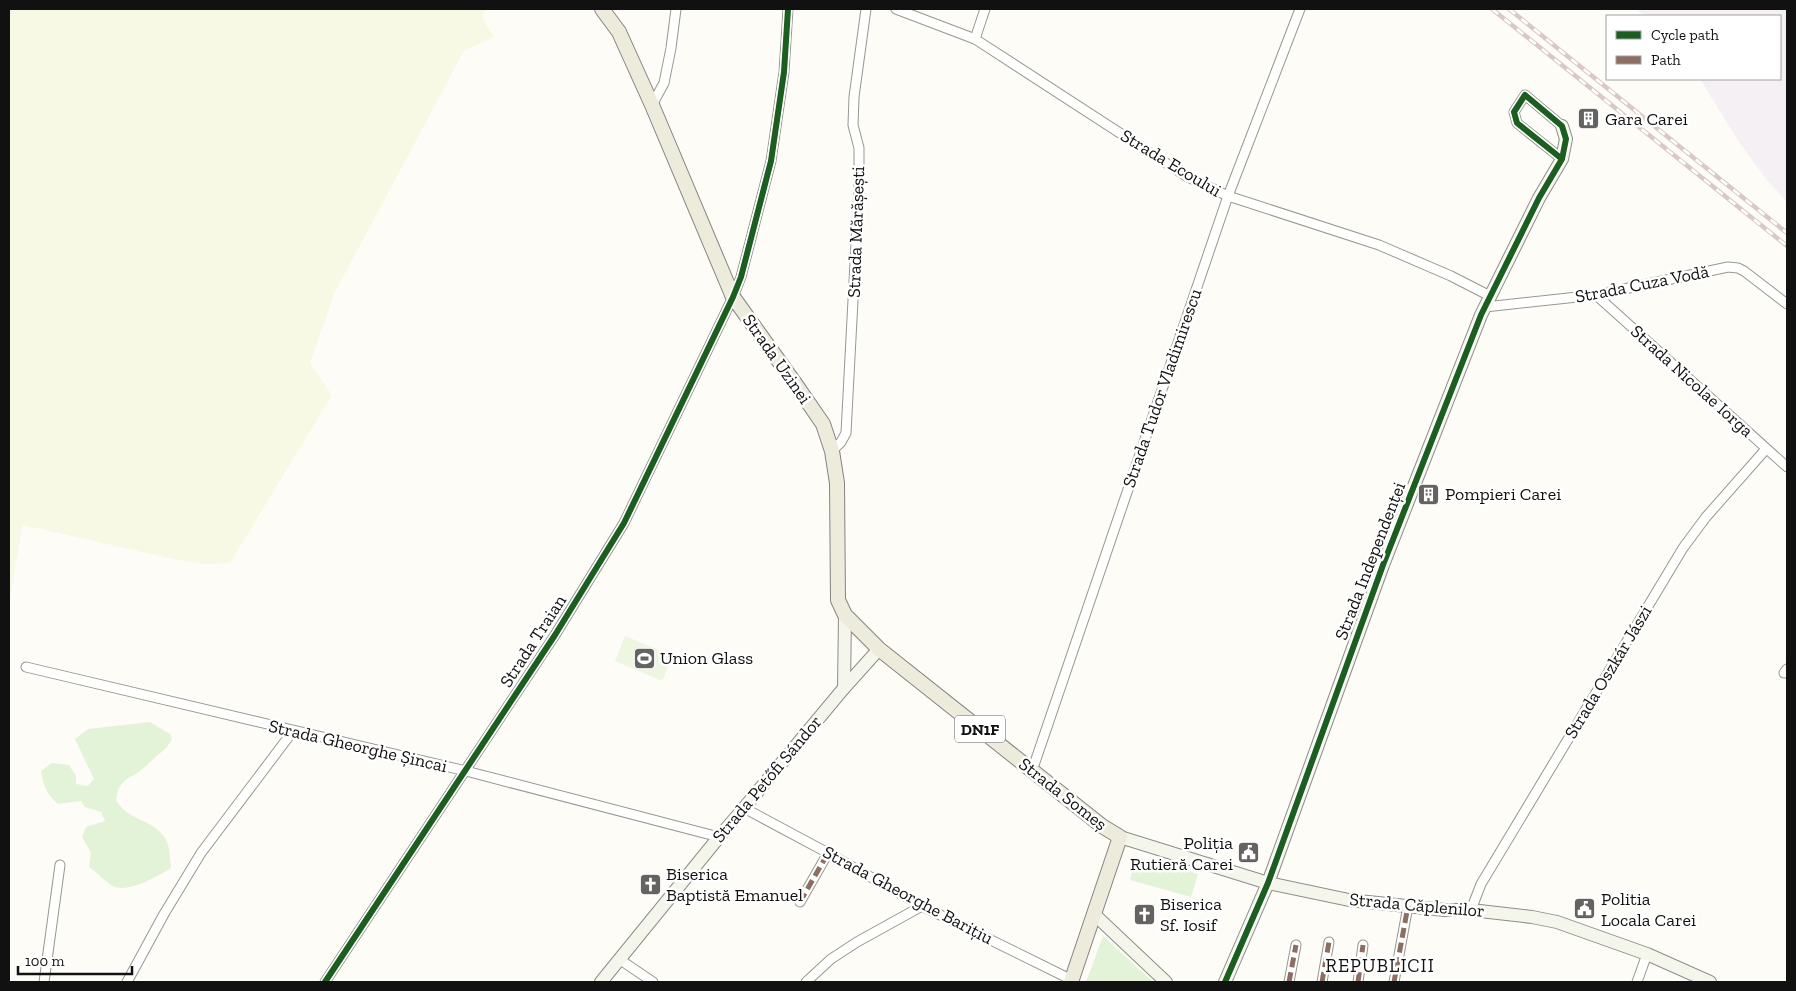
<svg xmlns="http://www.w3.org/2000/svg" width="1796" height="991" font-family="'Zilla Slab',serif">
	<rect width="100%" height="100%" fill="#fdfcf7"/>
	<polygon fill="#f5f0f3" points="1636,9 1787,9 1787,202 1766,179 1739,142 1700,79 1780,79 1780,16 1645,16"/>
	<polygon fill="#f8f9e4" points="9,9 487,9 481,16 494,37 464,51 335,292 310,363 332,395 230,563 206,564 173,559 23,525 9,603"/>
	<g fill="#e3f3d7">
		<path d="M150,722L170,734L172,739L167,747L139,772L125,780L118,789L116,800C118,803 121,807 123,809C136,821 155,822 165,838C170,846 170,858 171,868C158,876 131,892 115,887C106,883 98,873 89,867L91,853L82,837L86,827L105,821L101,812L85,807L81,801L58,804C47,795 43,785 41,771L52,763L69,765L76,776V784L88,786L94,779L75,739L88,729Z"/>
		<polygon points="1136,857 1198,874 1191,897 1130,880"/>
		<polygon points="1103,936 1153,982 1086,982"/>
	</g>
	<polygon fill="#eef6e1" points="625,636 673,656 662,681 615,661"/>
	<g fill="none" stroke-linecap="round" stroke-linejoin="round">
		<defs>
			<g id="street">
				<polyline points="896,9 975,39 1186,176 1228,196 1379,245 1451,276 1490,296"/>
				<polyline points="975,39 985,9"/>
				<polyline points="652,105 664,83 671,48 676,9"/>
				<polyline points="1562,159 1517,123 1514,112 1525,95 1562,126"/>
				<polyline points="1596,295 1787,467"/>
				<polyline points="1485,307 1596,295 1728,267 1738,268 1744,271 1787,304"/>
				<polyline points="832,451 841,442 846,433 859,186 859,148 853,125 854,97 866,9"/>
				<polyline points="26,667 466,771 719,837"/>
				<polyline points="1784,673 1787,669"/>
				<polyline points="1032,771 1228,196 1300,9"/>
				<polyline points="744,808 828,853 922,906 1072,980"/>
				<polyline points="800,902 828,853"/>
				<polyline points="1471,910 1481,884 1683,548 1706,517 1766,449"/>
				<polyline points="619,959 653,982"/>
				<polyline points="44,982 60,865"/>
				<polyline points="127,982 164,914 201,853 293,731"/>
				<polyline points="325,982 555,635 624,523 733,297 741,277 771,161 784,72 788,9"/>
				<polyline points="806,982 831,959 857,942 922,906"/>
				<polyline points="1289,982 1296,945"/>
				<polyline points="1322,982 1329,942"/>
				<polyline points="1358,982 1363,945"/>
				<polyline points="1394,982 1408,906"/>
				<polyline points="1637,982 1647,954"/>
			</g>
			<g id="secondary">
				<polyline points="844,688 845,615"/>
				<polyline points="1120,837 1268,883 1349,900 1445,910 1471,910 1532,917 1557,922 1647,954 1710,982"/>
				<polyline points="1095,915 1166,982"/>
				<polyline points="601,982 719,837 744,808 844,688 879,649"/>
				<polyline points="1225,982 1268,883 1383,565 1481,315 1539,198 1562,159 1566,139 1562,126"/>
			</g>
			<polyline id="primary" points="602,9 619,32 652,105 733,297 794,382 823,424 832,451 837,483 838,600 845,615 879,649 1102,826 1120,837 1071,982"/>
		</defs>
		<use href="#street" stroke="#979795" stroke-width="11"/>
		<use href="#secondary" stroke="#8e8d8b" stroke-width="14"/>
		<use href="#primary" stroke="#858482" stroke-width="16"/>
		<use href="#street" stroke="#fffffe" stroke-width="9"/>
		<use href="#secondary" stroke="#f5f6eb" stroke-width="12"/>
		<use href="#primary" stroke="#edebdb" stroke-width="14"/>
		<defs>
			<g id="rail">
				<polyline points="1492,9 1787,246"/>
				<polyline points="1509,9 1787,233"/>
			</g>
		</defs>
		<use href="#rail" stroke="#d9c8c6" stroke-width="4.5"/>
		<use href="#rail" stroke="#fff" stroke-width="2.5" stroke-dasharray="8" stroke-linecap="butt"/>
		<g stroke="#8d6e63" stroke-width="5" stroke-dasharray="10 5" stroke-linecap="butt">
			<polyline points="800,902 828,853"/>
			<polyline points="1289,982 1296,945"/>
			<polyline points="1322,982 1329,942"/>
			<polyline points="1358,982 1363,945"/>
			<polyline points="1394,982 1408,906"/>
		</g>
		<defs>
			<g id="cycleway">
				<polyline points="325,982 555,635 624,523 733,297 741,277 771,161 784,72 788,9"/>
				<polyline points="1225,982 1268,883 1383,565 1481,315 1539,198 1562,159 1566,139 1562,126 1525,95 1514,112 1517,123 1562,159"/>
			</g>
		</defs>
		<use href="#cycleway" stroke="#fff" stroke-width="9"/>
		<use href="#cycleway" stroke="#1b5e20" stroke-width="6"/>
	</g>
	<defs>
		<symbol id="building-square" viewBox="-11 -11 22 22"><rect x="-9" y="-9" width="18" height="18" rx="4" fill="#646362" stroke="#fff"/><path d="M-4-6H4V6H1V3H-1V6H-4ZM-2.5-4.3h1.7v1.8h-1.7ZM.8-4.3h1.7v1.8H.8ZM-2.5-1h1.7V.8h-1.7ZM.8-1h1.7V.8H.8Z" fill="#fff"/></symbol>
		<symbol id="stadium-square" viewBox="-11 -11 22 22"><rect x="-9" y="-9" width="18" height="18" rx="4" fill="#646362" stroke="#fff"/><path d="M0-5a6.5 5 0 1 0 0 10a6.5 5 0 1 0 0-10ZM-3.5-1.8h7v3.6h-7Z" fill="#fff"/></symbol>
		<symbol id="civic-square" viewBox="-11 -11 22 22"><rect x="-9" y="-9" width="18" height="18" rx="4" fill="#646362" stroke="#fff"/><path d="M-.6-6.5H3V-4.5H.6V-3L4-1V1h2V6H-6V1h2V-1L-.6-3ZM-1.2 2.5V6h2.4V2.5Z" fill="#fff"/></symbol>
		<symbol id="church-square" viewBox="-11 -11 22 22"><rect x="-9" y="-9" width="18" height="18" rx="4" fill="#646362" stroke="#fff"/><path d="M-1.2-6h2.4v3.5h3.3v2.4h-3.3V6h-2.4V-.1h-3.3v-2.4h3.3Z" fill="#fff"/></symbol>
	</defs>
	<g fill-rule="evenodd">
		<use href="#building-square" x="1576" y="106" width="25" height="25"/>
		<use href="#building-square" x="1416" y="482" width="25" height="25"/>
		<use href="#stadium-square" x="632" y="646" width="25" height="25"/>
		<use href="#civic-square" x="1236" y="840" width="25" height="25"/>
		<use href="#church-square" x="638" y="872" width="25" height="25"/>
		<use href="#civic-square" x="1572" y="896" width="25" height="25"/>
		<use href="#church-square" x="1132" y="902" width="25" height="25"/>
	</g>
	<g text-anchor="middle" stroke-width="5" stroke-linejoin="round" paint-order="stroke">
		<rect fill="#fff" stroke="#585858" stroke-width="1" x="955" y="715.5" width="50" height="27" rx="4"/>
		<g font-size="16" font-weight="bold" fill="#111">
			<text x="980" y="735">DN1F</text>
		</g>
		<g font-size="18" fill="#111" stroke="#fff" text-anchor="start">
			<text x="1605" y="125">Gara Carei</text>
			<text x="1445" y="500">Pompieri Carei</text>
			<text x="660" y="664">Union Glass</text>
			<text x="1233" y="849" text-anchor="end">Poliția<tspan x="1233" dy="21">Rutieră Carei</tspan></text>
			<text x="666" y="880">Biserica<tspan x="666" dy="21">Baptistă Emanuel</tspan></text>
			<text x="1601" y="905">Politia<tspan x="1601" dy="21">Locala Carei</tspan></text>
			<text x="1160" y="910">Biserica<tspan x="1160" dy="21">Sf. Iosif</tspan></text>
		</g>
		<g font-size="18" fill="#111" stroke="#fff">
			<text transform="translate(1171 163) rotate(31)" y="6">Strada Ecoului</text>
			<text transform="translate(856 232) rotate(-88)" y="6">Strada Mărășești</text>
			<text transform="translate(1642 284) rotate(-11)" y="6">Strada Cuza Vodă</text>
			<text transform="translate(777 359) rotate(55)" y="6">Strada Uzinei</text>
			<text transform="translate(1692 381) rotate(42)" y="6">Strada Nicolae Iorga</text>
			<text transform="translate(1162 388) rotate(-71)" y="6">Strada Tudor Vladimirescu</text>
			<text transform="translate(1370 561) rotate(-69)" y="6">Strada Independenței</text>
			<text transform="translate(533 641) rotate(-57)" y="6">Strada Traian</text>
			<text transform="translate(1608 672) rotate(-59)" y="6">Strada Oszkár Jászi</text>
			<text transform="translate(358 746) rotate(13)" y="6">Strada Gheorghe Șincai</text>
			<text transform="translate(767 779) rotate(-50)" y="6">Strada Petőfi Sándor</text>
			<text transform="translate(1063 794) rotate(38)" y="6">Strada Someș</text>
			<text transform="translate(908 895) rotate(28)" y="6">Strada Gheorghe Barițiu</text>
			<text transform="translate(1417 905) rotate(5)" y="6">Strada Căplenilor</text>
		</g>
		<g font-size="19" letter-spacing="1" fill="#111" stroke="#fff">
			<text x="1380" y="972">REPUBLICII</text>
		</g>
	</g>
	<rect width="1796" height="991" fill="none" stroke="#111111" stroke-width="20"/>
	<rect x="1606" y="15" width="175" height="65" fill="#ffffff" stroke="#a0a0a0"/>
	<rect x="1616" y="31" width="25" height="8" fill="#1b5e20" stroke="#a0a0a0"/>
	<text x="1651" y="40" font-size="15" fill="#111111">Cycle path</text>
	<rect x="1616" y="56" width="25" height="8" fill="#8d6e63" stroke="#a0a0a0"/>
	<text x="1651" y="65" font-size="15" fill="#111111">Path</text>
	<path d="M18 966v8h114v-8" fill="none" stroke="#111111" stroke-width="2.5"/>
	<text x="25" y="966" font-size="15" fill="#111111" stroke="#ffffff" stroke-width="4" paint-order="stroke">100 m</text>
</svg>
